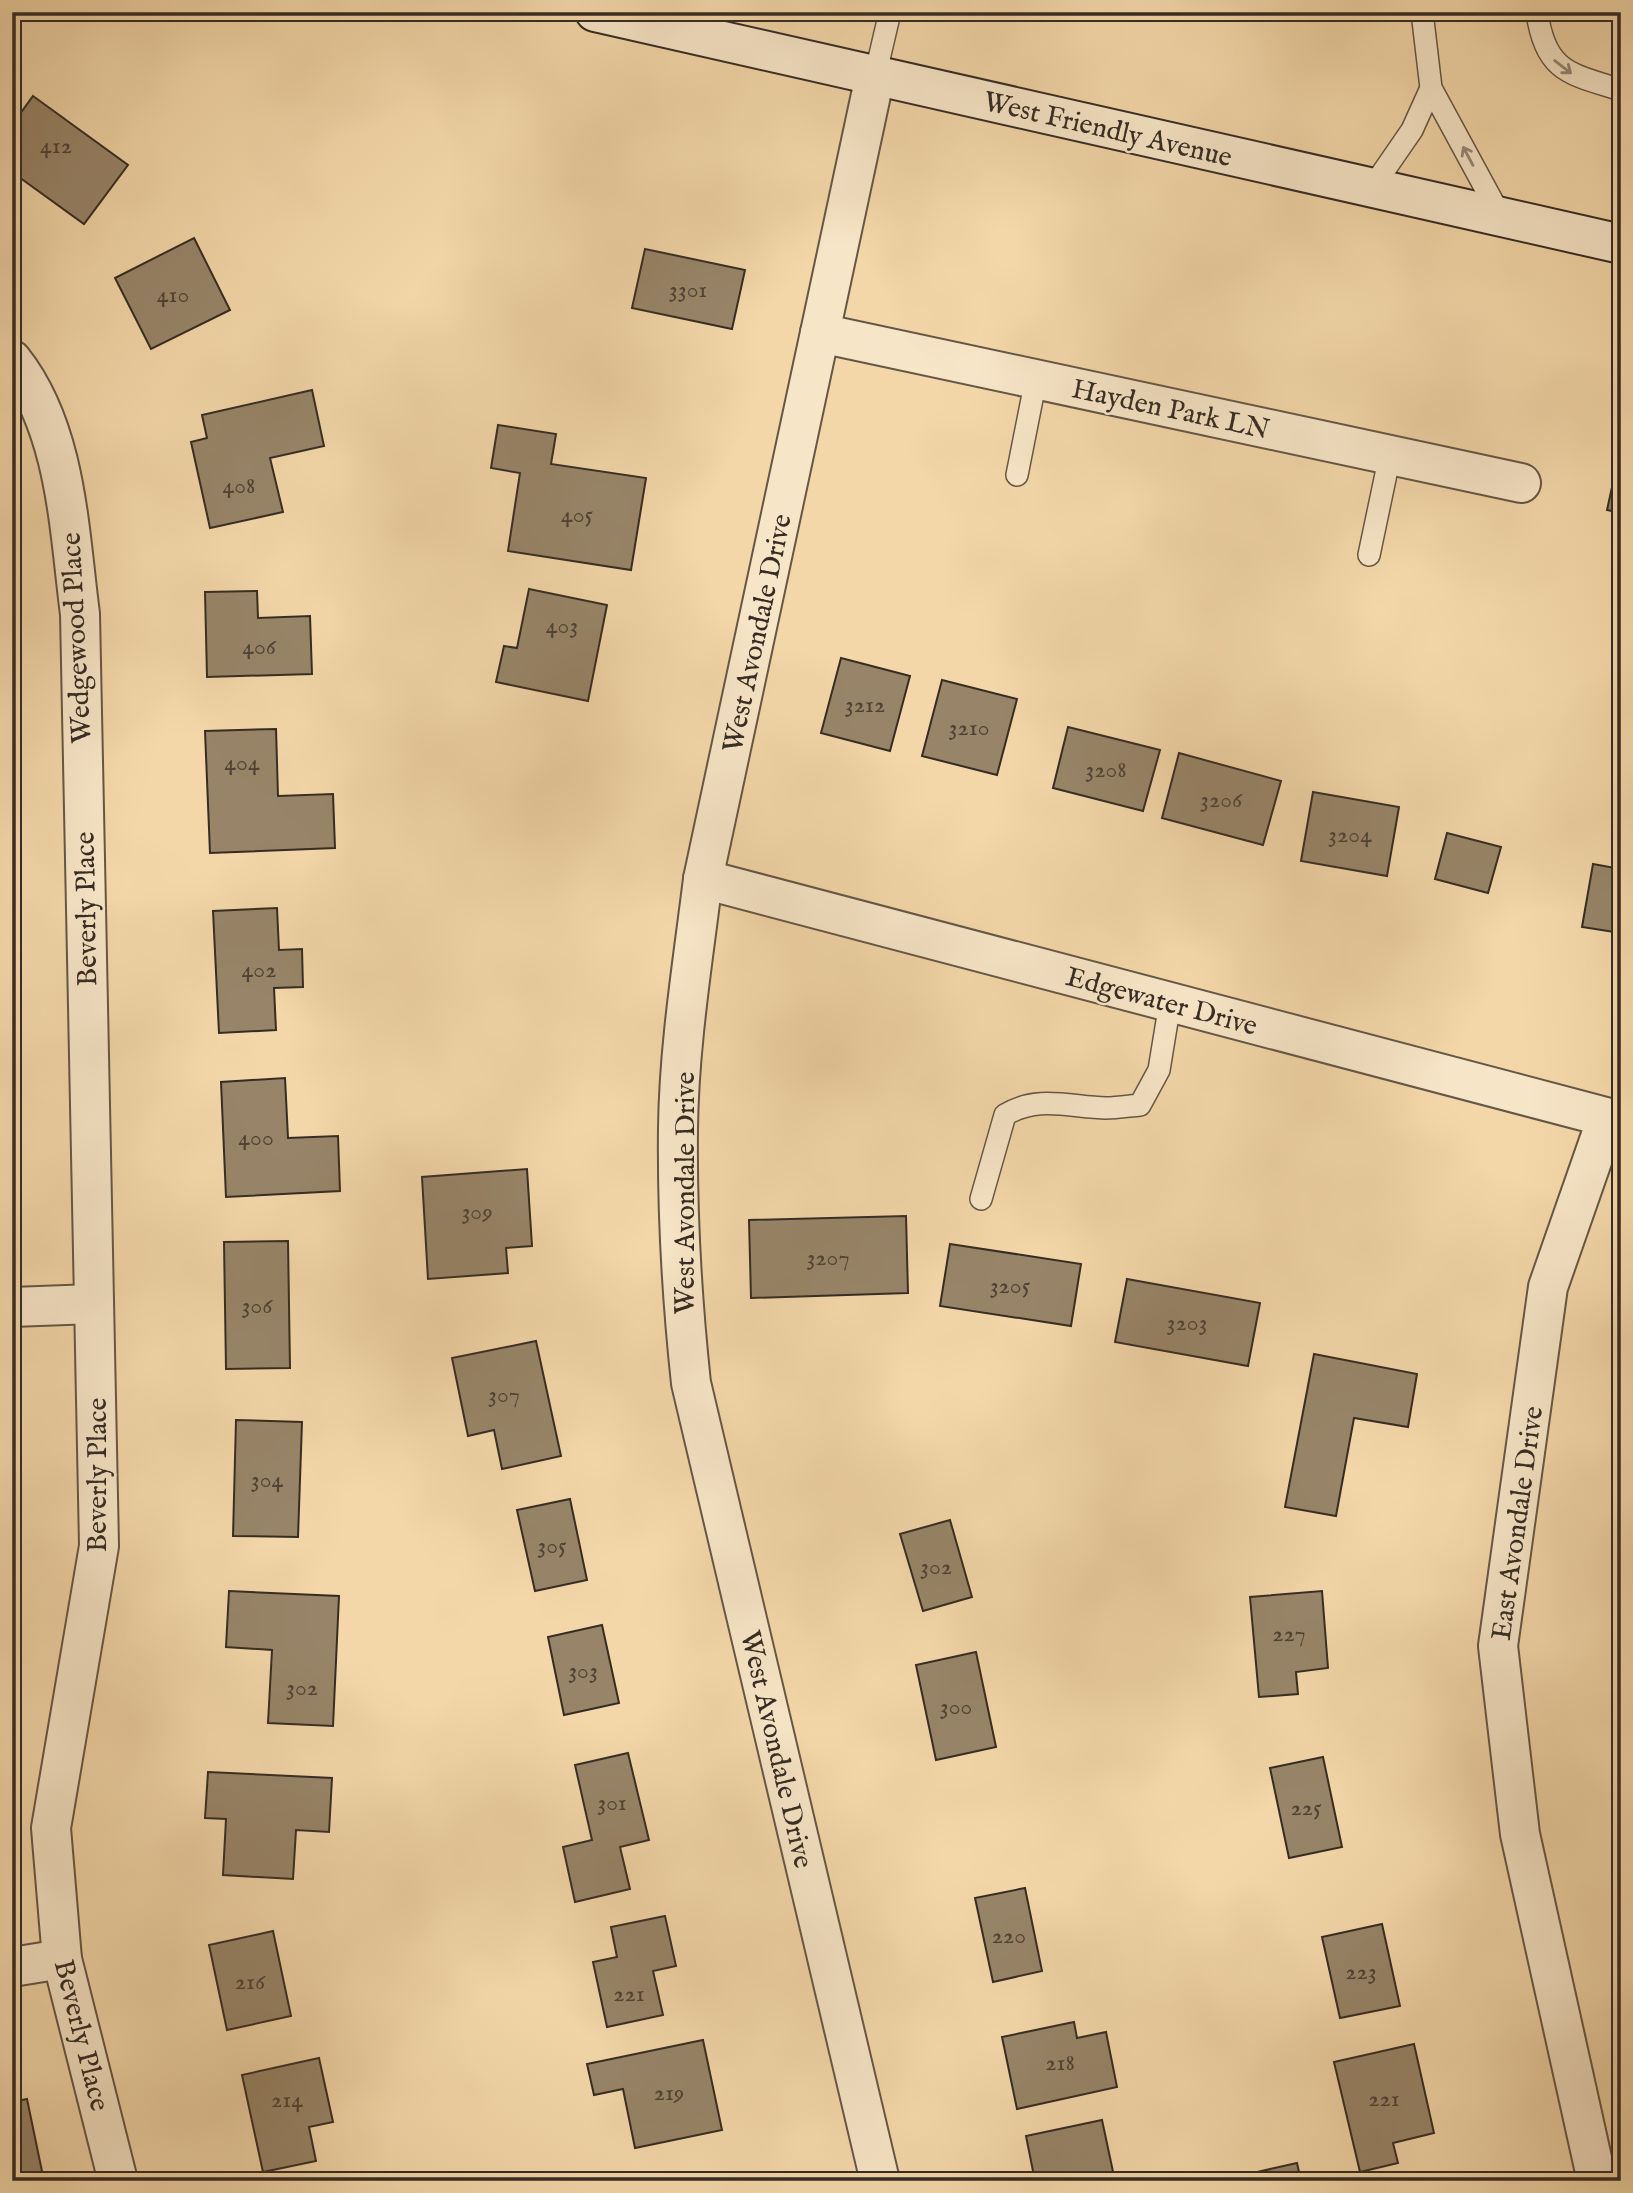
<svg xmlns="http://www.w3.org/2000/svg" width="1633" height="2193" font-family="'IM FELL English',serif">
	<rect width="100%" height="100%" fill="#f3d7a9"/>
	<filter id="stains"><feTurbulence type="fractalNoise" baseFrequency=".00286" numOctaves="4"/><feColorMatrix values="0 0 0 0 .2 0 0 0 0 .09 0 0 0 0 .02 0 0 0 .5 -.17"/></filter>
	<radialGradient id="worn" r=".72"><stop offset=".6" stop-color="#630" stop-opacity="0"/><stop offset="1" stop-color="#630" stop-opacity=".3"/></radialGradient>
	<g fill="#988569" stroke="#362c24" stroke-width="2">
		<polygon points="33,96 128,165 84,224 12,172 12,125"/>
		<polygon points="194,238 230,310 151,349 115,278"/>
		<polygon points="645,249 745,270 732,329 632,308"/>
		<polygon points="312,390 324,446 270,458 283,512 210,528 191,442 207,438 202,415"/>
		<polygon points="498,425 556,434 551,464 646,478 631,570 508,551 520,473 491,468"/>
		<polygon points="1621,446 1621,513 1607,510"/>
		<polygon points="529,589 607,605 588,701 496,682 504,646 517,648"/>
		<polygon points="257,591 258,618 310,616 312,674 207,677 205,592"/>
		<polygon points="841,658 910,676 890,751 821,733"/>
		<polygon points="942,680 1017,699 997,775 922,756"/>
		<polygon points="1068,727 1160,750 1143,811 1053,788"/>
		<polygon points="276,729 278,796 333,794 335,848 210,853 205,731"/>
		<polygon points="1179,753 1281,781 1263,845 1162,818"/>
		<polygon points="1313,792 1399,807 1387,876 1301,861"/>
		<polygon points="1447,833 1501,847 1488,893 1435,879"/>
		<polygon points="1593,864 1621,869 1621,933 1582,927"/>
		<polygon points="277,908 279,950 302,949 303,987 274,988 276,1030 219,1033 213,911"/>
		<polygon points="285,1078 288,1138 338,1136 340,1191 226,1197 221,1082"/>
		<polygon points="527,1169 532,1246 506,1248 508,1273 428,1279 422,1177"/>
		<polygon points="906,1216 908,1293 751,1298 749,1220"/>
		<polygon points="288,1241 290,1368 226,1369 224,1242"/>
		<polygon points="950,1244 1081,1264 1071,1326 940,1306"/>
		<polygon points="1127,1279 1260,1303 1248,1366 1115,1342"/>
		<polygon points="536,1341 561,1456 502,1469 494,1430 468,1436 452,1358"/>
		<polygon points="1314,1354 1417,1374 1408,1427 1354,1418 1336,1516 1285,1507"/>
		<polygon points="236,1420 302,1422 298,1537 233,1536"/>
		<polygon points="570,1499 587,1580 535,1591 517,1510"/>
		<polygon points="950,1520 972,1597 923,1611 900,1534"/>
		<polygon points="229,1591 339,1596 333,1726 268,1723 272,1650 226,1647"/>
		<polygon points="1322,1591 1328,1668 1296,1672 1298,1694 1259,1697 1250,1597"/>
		<polygon points="602,1625 619,1703 564,1715 548,1637"/>
		<polygon points="976,1652 996,1747 936,1760 916,1665"/>
		<polygon points="628,1753 649,1840 620,1847 630,1889 575,1902 563,1847 592,1840 575,1765"/>
		<polygon points="1323,1757 1342,1847 1289,1858 1270,1768"/>
		<polygon points="208,1772 332,1778 329,1832 296,1830 293,1879 223,1875 226,1819 205,1818"/>
		<polygon points="1025,1888 1042,1971 993,1982 975,1898"/>
		<polygon points="665,1916 676,1966 653,1971 663,2015 607,2027 593,1962 617,1957 611,1927"/>
		<polygon points="1382,1924 1400,2006 1340,2018 1322,1937"/>
		<polygon points="273,1931 291,2016 227,2030 209,1945"/>
		<polygon points="1074,2022 1077,2038 1106,2032 1117,2087 1017,2109 1002,2037"/>
		<polygon points="703,2040 722,2130 635,2148 623,2089 594,2095 587,2064"/>
		<polygon points="1414,2044 1434,2133 1393,2143 1398,2163 1360,2172 1334,2062"/>
		<polygon points="319,2058 333,2122 309,2127 316,2161 263,2172 242,2075"/>
		<polygon points="27,2099 44,2181 12,2181 12,2102"/>
		<polygon points="1102,2120 1115,2181 1035,2181 1026,2136"/>
		<polygon points="1297,2163 1301,2181 1258,2181 1257,2172"/>
	</g>
	<g fill="none" stroke-linecap="round" stroke-linejoin="round">
		<defs>
			<g id="service">
				<polyline points="1422,12 1431,88 1501,217"/>
				<path d="M1537,12C1545,72 1570,74 1621,90"/>
				<polyline points="875,76 890,12"/>
				<polyline points="1372,188 1412,130 1431,88"/>
				<polyline points="1017,475 1036,379"/>
				<polyline points="1369,555 1390,455"/>
				<path d="M981,1199L1005,1115C1037,1095 1070,1107 1106,1108C1117,1108 1129,1106 1140,1105L1159,1070L1170,1003"/>
			</g>
			<g id="minor">
				<path d="M875,76L703,879C693,961 679,1045 678,1128C677,1213 682,1299 691,1383L880,2181"/>
				<polyline points="820,333 1521,483"/>
				<path d="M12,360C67,429 69,531 80,614L99,1546L51,1828L62,1959L118,2181"/>
				<polyline points="703,879 1621,1121"/>
				<polyline points="12,1307 94,1304"/>
				<polyline points="12,1967 62,1959"/>
				<polyline points="1597,2181 1520,1834 1498,1646 1548,1287 1607,1118"/>
			</g>
			<polyline id="secondary" points="595,12 1621,244"/>
		</defs>
		<use href="#service" stroke="#655745" stroke-width="24"/>
		<use href="#minor" stroke="#655745" stroke-width="42"/>
		<use href="#secondary" stroke="#362c24" stroke-width="42"/>
		<use href="#service" stroke="#f7e5c7" stroke-width="21"/>
		<use href="#minor" stroke="#f7e5c7" stroke-width="38"/>
		<use href="#secondary" stroke="#f7e5c7" stroke-width="38"/>
	</g>
	<defs><path id="oneway-shaft" d="M-6 0H5M1.5-3L5.5 0L1.5 3" fill="none" stroke-width="1.6" stroke-linecap="round" stroke-linejoin="round" transform="scale(1.75)"/></defs>
	<g stroke="#968876">
		<use href="#oneway-shaft" transform="translate(1563 67) rotate(38)"/>
		<use href="#oneway-shaft" transform="translate(1468 156) rotate(-118)"/>
	</g>
	<g text-anchor="middle" stroke-width="5" stroke-linejoin="round" paint-order="stroke">
		<g font-size="24" fill="#4e4235">
			<text x="56" y="153">412</text>
			<text x="688" y="297">3301</text>
			<text x="173" y="302">410</text>
			<text x="239" y="493">408</text>
			<text x="577" y="522">405</text>
			<text x="562" y="633">403</text>
			<text x="259" y="654">406</text>
			<text x="865" y="712">3212</text>
			<text x="969" y="735">3210</text>
			<text x="242" y="770">404</text>
			<text x="1106" y="777">3208</text>
			<text x="1221" y="807">3206</text>
			<text x="1350" y="842">3204</text>
			<text x="259" y="977">402</text>
			<text x="256" y="1145">400</text>
			<text x="477" y="1219">309</text>
			<text x="828" y="1265">3207</text>
			<text x="1010" y="1293">3205</text>
			<text x="257" y="1313">306</text>
			<text x="1187" y="1330">3203</text>
			<text x="504" y="1402">307</text>
			<text x="267" y="1487">304</text>
			<text x="552" y="1553">305</text>
			<text x="936" y="1574">302</text>
			<text x="1289" y="1641">227</text>
			<text x="583" y="1678">303</text>
			<text x="302" y="1695">302</text>
			<text x="956" y="1714">300</text>
			<text x="612" y="1810">301</text>
			<text x="1306" y="1815">225</text>
			<text x="1009" y="1943">220</text>
			<text x="1361" y="1979">223</text>
			<text x="250" y="1989">216</text>
			<text x="629" y="2001">221</text>
			<text x="1060" y="2070">218</text>
			<text x="669" y="2100">219</text>
			<text x="1384" y="2106">221</text>
			<text x="287" y="2107">214</text>
		</g>
		<g font-size="28" fill="#362c24" stroke="#f7e5c7">
			<text transform="translate(1108 128) rotate(13)" y="10">West Friendly Avenue</text>
			<text transform="translate(1171 408) rotate(12)" y="10">Hayden Park LN</text>
			<text transform="translate(756 633) rotate(-78)" y="10">West Avondale Drive</text>
			<text transform="translate(75 638) rotate(-93)" y="10">Wedgewood Place</text>
			<text transform="translate(85 909) rotate(-91)" y="10">Beverly Place</text>
			<text transform="translate(1162 1000) rotate(15)" y="10">Edgewater Drive</text>
			<text transform="translate(684 1193) rotate(-90)" y="10">West Avondale Drive</text>
			<text transform="translate(96 1475) rotate(-90)" y="10">Beverly Place</text>
			<text transform="translate(1516 1523) rotate(-82)" y="10">East Avondale Drive</text>
			<text transform="translate(778 1749) rotate(77)" y="10">West Avondale Drive</text>
			<text transform="translate(83 2035) rotate(76)" y="10">Beverly Place</text>
		</g>
	</g>
	<rect width="1633" height="2193" fill="none" stroke="#f3d7a9" stroke-width="42"/>
	<rect x="14" y="14" width="1605" height="2165" fill="none" stroke="#362c24" stroke-width="3.5"/>
	<rect x="21" y="21" width="1591" height="2151" fill="none" stroke="#362c24" stroke-width="2"/>
	<rect width="100%" height="100%" filter="url(#stains)"/>
	<rect width="100%" height="100%" fill="url(#worn)"/>
</svg>
